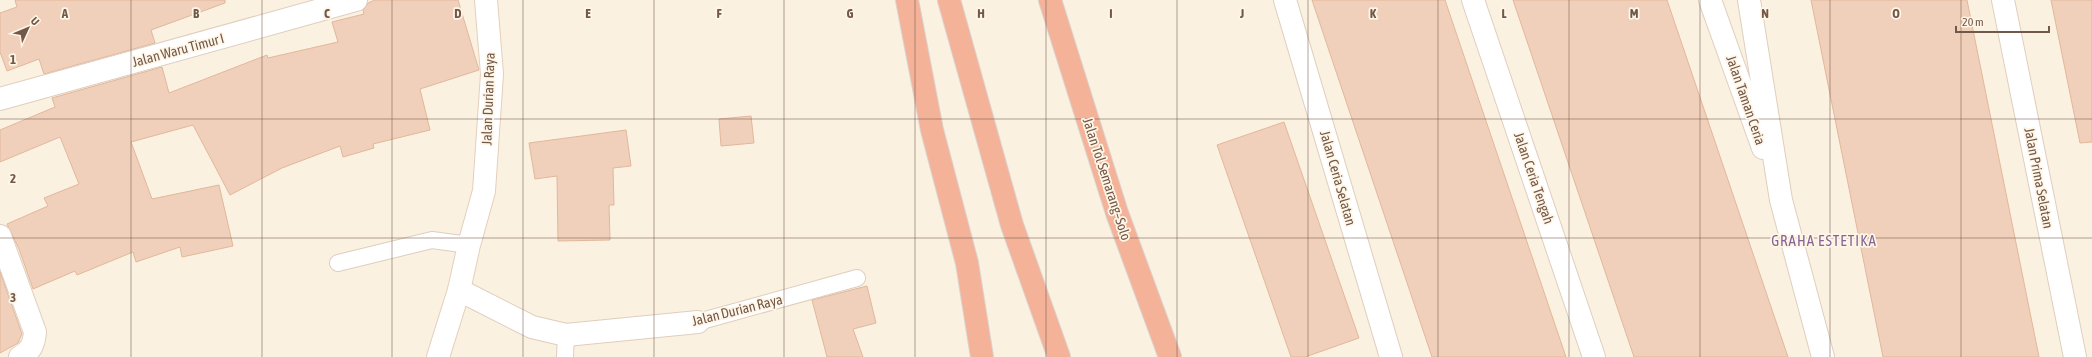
<svg xmlns="http://www.w3.org/2000/svg" width="2092" height="357" font-family="'Asap Condensed',sans-serif">
	<rect width="100%" height="100%" fill="#fbf1e1"/>
	<g fill="#f0d0ba" stroke="#e2b79b">
		<polygon points="15,0 225,0 225,3 151,30 155,43 44,74 39,59 7,71 0,52 0,13 17,7"/>
		<polygon points="375,0 458,0 479,70 420,89 430,130 373,144 374,148 343,157 340,146 282,168 230,195 193,125 131,142 152,199 219,185 233,246 182,257 180,247 136,262 133,252 77,275 75,271 33,289 19,249 7,224 48,206 44,198 79,184 60,137 0,162 0,130 55,107 52,98 162,67 169,93 267,55 268,58 338,42 332,22 364,14 363,10 368,3"/>
		<polygon points="1312,0 1445,0 1566,357 1432,357"/>
		<polygon points="1513,0 1667,0 1788,357 1634,357"/>
		<polygon points="1811,0 1967,0 2039,357 1883,357"/>
		<polygon points="2051,0 2092,0 2092,142 2080,143"/>
		<polygon points="751,116 754,143 721,146 719,119"/>
		<polygon points="1284,122 1359,338 1305,357 1291,357 1217,145"/>
		<polygon points="626,130 631,166 613,168 614,205 609,205 610,240 558,241 557,176 535,179 529,143"/>
		<polygon points="0,272 22,334 18,343 0,353"/>
		<polygon points="867,286 876,323 853,329 863,357 827,357 812,300"/>
	</g>
	<g fill="none" stroke-linecap="round" stroke-linejoin="round">
		<defs>
			<g id="lane">
				<polyline points="338,263 432,240 469,245"/>
				<polyline points="698,322 857,278"/>
				<polyline points="565,357 566,335"/>
			</g>
			<g id="street">
				<polyline points="1285,0 1391,357"/>
				<polyline points="1473,0 1594,357"/>
				<polyline points="1710,0 1763,148"/>
				<polyline points="1749,0 1781,200 1823,357"/>
				<polyline points="2003,0 2075,357"/>
				<polyline points="0,99 356,0"/>
				<path d="M0,236L35,332C34,344 31,351 20,357"/>
				<polyline points="459,290 532,327 566,335 698,322"/>
			</g>
			<polyline id="secondary" points="438,357 459,290 469,245 484,191 492,74 486,0"/>
			<g id="highway">
				<polyline points="907,0 932,130 967,263 982,357"/>
				<polyline points="949,0 1012,225 1059,357"/>
				<polyline points="1050,0 1117,213 1170,357"/>
			</g>
		</defs>
		<use href="#lane" stroke="#dfcebe" stroke-width="18"/>
		<use href="#street" stroke="#dfcebe" stroke-width="24"/>
		<use href="#secondary" stroke="#e4cfbc" stroke-width="24"/>
		<use href="#highway" stroke="#dad4d0" stroke-width="24"/>
		<use href="#lane" stroke="#fff" stroke-width="16"/>
		<use href="#street" stroke="#fff" stroke-width="22"/>
		<use href="#secondary" stroke="#fff" stroke-width="22"/>
		<use href="#highway" stroke="#f4b299" stroke-width="22"/>
	</g>
	<path fill="none" stroke="#725849" stroke-width="1" stroke-opacity="0.55" d="M131,0V357M262,0V357M392,0V357M523,0V357M654,0V357M784,0V357M915,0V357M1046,0V357M1177,0V357M1308,0V357M1438,0V357M1569,0V357M1700,0V357M1830,0V357M1961,0V357M0,119H2092M0,238H2092"/>
	<g text-anchor="middle" stroke-width="3.5" stroke-linejoin="round" paint-order="stroke">
		<g font-size="14" fill="#725849" stroke="#fff6e7">
			<text transform="translate(178 50) rotate(-15)" y="5">Jalan Waru Timur I</text>
			<text transform="translate(488 99) rotate(-88)" y="5">Jalan Durian Raya</text>
			<text transform="translate(1746 100) rotate(71)" y="5">Jalan Taman Ceria</text>
			<text transform="translate(1338 178) rotate(74)" y="5">Jalan Ceria Selatan</text>
			<text transform="translate(1534 178) rotate(71)" y="5">Jalan Ceria Tengah</text>
			<text transform="translate(2039 178) rotate(79)" y="5">Jalan Prima Selatan</text>
			<text transform="translate(1107 179) rotate(72)" y="5">Jalan Tol Semarang–Solo</text>
			<text transform="translate(737 310) rotate(-14)" y="5">Jalan Durian Raya</text>
		</g>
		<g font-size="15" letter-spacing="1" fill="#856595" stroke="#fff6e7">
			<text x="1824" y="246">GRAHA ESTETIKA</text>
		</g>
	</g>
	<g font-size="13" text-anchor="middle" font-weight="bold" fill="#725849" stroke="#fff6e7" stroke-width="3.5" stroke-linejoin="round" paint-order="stroke">
		<text x="65" y="18">A</text>
		<text x="196" y="18">B</text>
		<text x="327" y="18">C</text>
		<text x="458" y="18">D</text>
		<text x="588" y="18">E</text>
		<text x="719" y="18">F</text>
		<text x="850" y="18">G</text>
		<text x="981" y="18">H</text>
		<text x="1111" y="18">I</text>
		<text x="1242" y="18">J</text>
		<text x="1373" y="18">K</text>
		<text x="1504" y="18">L</text>
		<text x="1634" y="18">M</text>
		<text x="1765" y="18">N</text>
		<text x="1896" y="18">O</text>
		<text x="13" y="64">1</text>
		<text x="13" y="183">2</text>
		<text x="13" y="302">3</text>
	</g>
	<g transform="translate(28 28) rotate(46)" stroke="#fff6e7" stroke-width="3" paint-order="stroke">
	<path d="M0-3L7 15L0 10L-7 15Z" fill="#725849"/>
	<text y="-6" font-size="11" font-weight="bold" text-anchor="middle" fill="#725849">U</text>
	</g>
	<path d="M1956 26v6h93v-6" fill="none" stroke="#725849" stroke-width="2"/>
	<text x="1962" y="26" font-size="12" fill="#725849" stroke="#fff6e7" stroke-width="3" paint-order="stroke">20 m</text>
</svg>
